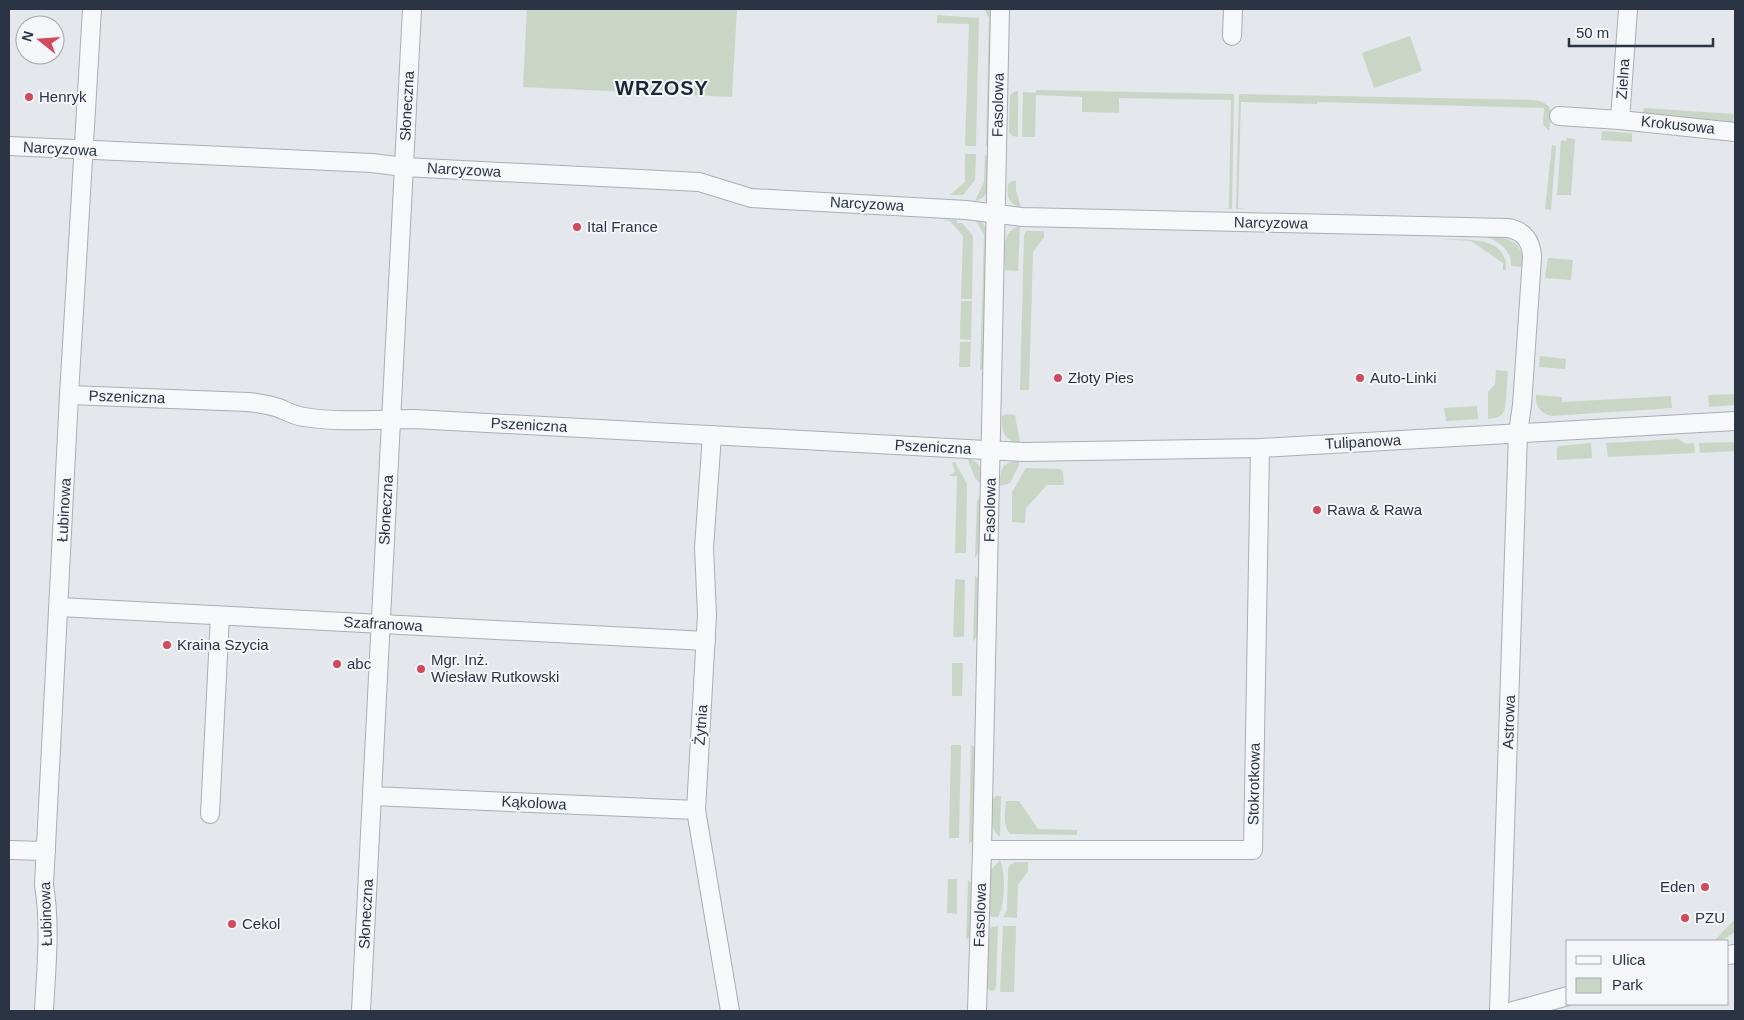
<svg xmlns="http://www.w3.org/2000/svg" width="1744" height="1020" font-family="Helvetica,sans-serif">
	<rect width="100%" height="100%" fill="#e4e7ec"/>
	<g fill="#c9d6c5">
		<polygon points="527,9 737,9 732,97 523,87"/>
		<polygon points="984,9 992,10 991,143 986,146 989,18"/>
		<polygon points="937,15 979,18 976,146 965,146 969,24 937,23"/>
		<polygon points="1410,36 1422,71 1374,88 1362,53"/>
		<polygon points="1036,90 1234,94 1232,209 1221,208 1229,208 1231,100 1119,98 1119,113 1082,112 1082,97 1036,95 1035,137 1022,137 1023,92 1036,93"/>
		<polygon points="1018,91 1018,137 1013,136 1009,132 1010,95 1014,92"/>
		<path d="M1239,94L1533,100C1555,103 1552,113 1549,131L1543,124L1544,108L1317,102V104L1241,102L1238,208L1247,209H1236Z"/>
		<polygon points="1644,108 1734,114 1732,125 1689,118 1645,114 1643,113"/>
		<polygon points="1602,131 1632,133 1632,142 1601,140"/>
		<polygon points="1567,138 1575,139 1571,195 1557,195 1561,140 1566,141"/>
		<polygon points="1552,145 1556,146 1551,210 1545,209"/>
		<polygon points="965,154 976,154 975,180 963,195 950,195 965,182"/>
		<path d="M985,155L991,158C990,174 994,197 975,201L984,182Z"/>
		<path d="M1012,181H1016V190L1021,208C1009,204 1006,196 1008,184Z"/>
		<polygon points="975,219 980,221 987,228 985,367 980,370 984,235"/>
		<polygon points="945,220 957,220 957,223 962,223 973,236 972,299 961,299 963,236 950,221 945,221"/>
		<path d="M1020,226L1018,271L1005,270C1005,254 1000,231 1020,226Z"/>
		<polygon points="1026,231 1044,231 1044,237 1033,252 1029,390 1020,390 1024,236"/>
		<path d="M1487,237C1511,237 1522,241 1524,267L1511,266C1512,251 1500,242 1487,237Z"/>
		<path d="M1439,239C1463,240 1508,234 1506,270H1503V263L1471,241Z"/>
		<polygon points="1548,258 1573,260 1571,280 1545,278"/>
		<polygon points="961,301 972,301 971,340 960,339"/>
		<polygon points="960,342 971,342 970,367 959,367"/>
		<polygon points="1540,356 1566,359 1565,369 1539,367"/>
		<path d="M1496,370L1508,371L1505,409C1502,418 1496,418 1488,419V392L1495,384Z"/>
		<polygon points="1735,394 1735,405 1709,407 1708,395"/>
		<path d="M1536,395L1562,397V402L1671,396L1672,408L1551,416C1540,413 1535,406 1536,395Z"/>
		<polygon points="1477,406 1478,419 1446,421 1444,408"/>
		<path d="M1006,414L1015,415L1020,443C1004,442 1001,431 1002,416Z"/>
		<polygon points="1678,439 1686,444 1694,443 1695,453 1608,457 1606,443"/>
		<polygon points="1735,442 1735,451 1700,453 1699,443"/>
		<polygon points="1591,443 1592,458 1557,460 1557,448 1559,446"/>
		<path d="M967,458C981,461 982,471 982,485L975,478Z"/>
		<path d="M1019,461V465L1010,483L1000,486C1000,470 1001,462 1019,461Z"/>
		<polygon points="955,462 967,484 966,553 955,553 957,476 949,476 955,472 952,463"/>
		<polygon points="1026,468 1060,469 1063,472 1064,485 1047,485 1026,508 1025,523 1012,522 1012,492"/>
		<polygon points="982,496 980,551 975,558 977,501"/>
		<polygon points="975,575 979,580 978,634 973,642"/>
		<polygon points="955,579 965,580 964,637 953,637"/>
		<polygon points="952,663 963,663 962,696 952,696"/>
		<polygon points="971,744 975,748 973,840 969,844"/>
		<polygon points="951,745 961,745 959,838 949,838"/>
		<path d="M996,796H1001L1000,837C988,828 992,812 993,799Z"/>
		<path d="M1006,801H1019L1038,829L1077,830V835L1011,834C1002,827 1005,812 1006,801Z"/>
		<path d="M1000,860C1006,872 1005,905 998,917H992L989,914L991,870Z"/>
		<polygon points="1015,862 1028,862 1028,871 1018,885 1017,918 1003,917 1007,910 1008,869 1010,865"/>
		<polygon points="948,879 957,879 957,914 947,913"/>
		<polygon points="968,880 972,884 971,936 966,940"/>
		<polygon points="1735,919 1735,932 1721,941 1714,941"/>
		<polygon points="998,926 996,986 995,990 991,991 987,988 989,929 992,927"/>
		<polygon points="1003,926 1016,926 1014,992 1000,992"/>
	</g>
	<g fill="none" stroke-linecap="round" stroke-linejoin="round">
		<defs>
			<g id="street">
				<polyline points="1232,36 1233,9"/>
				<polyline points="1559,116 1620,120 1735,132"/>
				<polyline points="1620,120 1628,9"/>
				<path d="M9,146L372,163L404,167L699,182L751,198L966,210L1022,217L1507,228C1524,230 1532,242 1532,258L1522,405L1518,433L1499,1011"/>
				<path d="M69,395L248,402C259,403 269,405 279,408C288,412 295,416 304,417C340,423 378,419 414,419L1024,452L1260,448L1735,421"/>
				<polyline points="712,435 704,548 707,615 696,810 730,1011"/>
				<polyline points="59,607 706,641"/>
				<polyline points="372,796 696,810"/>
				<polyline points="210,814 220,616"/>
				<polyline points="9,850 46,851"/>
				<polyline points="982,850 1253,850 1260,448"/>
				<polyline points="1728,955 1735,954"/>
				<path d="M44,1011C46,969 51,927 44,885L69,395L92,9"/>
				<polyline points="361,1011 412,9"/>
				<polyline points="977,1011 982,850 1000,9"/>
				<polyline points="1513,1011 1568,996"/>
			</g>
		</defs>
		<use href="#street" stroke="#a9aeb7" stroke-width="20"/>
		<use href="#street" stroke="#f7f8fa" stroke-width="18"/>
	</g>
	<g fill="#d1495b" stroke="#f4f6f9" stroke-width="2">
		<circle cx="29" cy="97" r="5"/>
		<circle cx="577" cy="227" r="5"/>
		<circle cx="1058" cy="378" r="5"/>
		<circle cx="1360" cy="378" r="5"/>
		<circle cx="1317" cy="510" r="5"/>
		<circle cx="167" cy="645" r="5"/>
		<circle cx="337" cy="664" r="5"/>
		<circle cx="421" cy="669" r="5"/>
		<circle cx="1705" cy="887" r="5"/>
		<circle cx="1685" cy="918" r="5"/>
		<circle cx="232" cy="924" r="5"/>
	</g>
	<g text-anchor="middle" stroke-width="4" stroke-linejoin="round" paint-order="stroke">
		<g font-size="15" fill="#2b3445" stroke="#f4f6f9">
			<text transform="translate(1623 79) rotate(-86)" y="5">Zielna</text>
			<text transform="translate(998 105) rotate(-89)" y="5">Fasolowa</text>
			<text transform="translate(407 106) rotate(-87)" y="5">Słoneczna</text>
			<text transform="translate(1678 125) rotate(6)" y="5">Krokusowa</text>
			<text transform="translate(60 149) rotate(3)" y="5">Narcyzowa</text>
			<text transform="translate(464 170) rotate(3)" y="5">Narcyzowa</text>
			<text transform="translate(867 204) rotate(3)" y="5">Narcyzowa</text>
			<text transform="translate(1271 223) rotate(1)" y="5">Narcyzowa</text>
			<text transform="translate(127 397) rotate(2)" y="5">Pszeniczna</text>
			<text transform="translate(529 425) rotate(3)" y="5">Pszeniczna</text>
			<text transform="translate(1363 442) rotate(-3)" y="5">Tulipanowa</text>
			<text transform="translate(933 447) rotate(3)" y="5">Pszeniczna</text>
			<text transform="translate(64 510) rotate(-87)" y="5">Łubinowa</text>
			<text transform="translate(386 510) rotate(-87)" y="5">Słoneczna</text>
			<text transform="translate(990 510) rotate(-89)" y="5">Fasolowa</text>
			<text transform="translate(383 624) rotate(3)" y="5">Szafranowa</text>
			<text transform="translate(1509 722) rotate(-88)" y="5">Astrowa</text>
			<text transform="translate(701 725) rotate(-86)" y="5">Żytnia</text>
			<text transform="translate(1254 784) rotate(-89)" y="5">Stokrotkowa</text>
			<text transform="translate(534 803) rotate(3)" y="5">Kąkolowa</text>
			<text transform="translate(46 914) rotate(-92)" y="5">Łubinowa</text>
			<text transform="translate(366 914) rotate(-87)" y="5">Słoneczna</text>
			<text transform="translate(980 915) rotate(-88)" y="5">Fasolowa</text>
		</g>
		<g font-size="15" fill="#2b3445" stroke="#f4f6f9" text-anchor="start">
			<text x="39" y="102">Henryk</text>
			<text x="587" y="232">Ital France</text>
			<text x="1068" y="383">Złoty Pies</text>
			<text x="1370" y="383">Auto-Linki</text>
			<text x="1327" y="515">Rawa &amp; Rawa</text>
			<text x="177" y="650">Kraina Szycia</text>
			<text x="431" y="665">Mgr. Inż.<tspan x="431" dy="17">Wiesław Rutkowski</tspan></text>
			<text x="347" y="669">abc</text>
			<text x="1695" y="892" text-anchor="end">Eden</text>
			<text x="1695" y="923">PZU</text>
			<text x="242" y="929">Cekol</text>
		</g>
		<g font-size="20" font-weight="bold" letter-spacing="1" fill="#1d2536" stroke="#f4f6f9">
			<text x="662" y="95">WRZOSY</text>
		</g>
	</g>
	<rect width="1744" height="1020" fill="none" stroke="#2b3445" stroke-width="20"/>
	<rect x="1566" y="940" width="162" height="65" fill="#f4f6f9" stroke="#a4a8b1"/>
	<rect x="1576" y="956" width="25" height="8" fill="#f7f8fa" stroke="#a4a8b1"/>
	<text x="1612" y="965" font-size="15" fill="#2b3445">Ulica</text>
	<rect x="1576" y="978" width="25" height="15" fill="#c9d6c5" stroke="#a4a8b1"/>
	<text x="1612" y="990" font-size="15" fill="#2b3445">Park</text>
	<g transform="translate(40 40) rotate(287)"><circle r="24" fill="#f4f6f9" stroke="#a4a8b1"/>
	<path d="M0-4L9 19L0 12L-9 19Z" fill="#d1495b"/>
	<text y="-8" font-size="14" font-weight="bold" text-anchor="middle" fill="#2b3445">N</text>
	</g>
	<path d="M1569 38v8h144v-8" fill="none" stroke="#2b3445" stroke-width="2.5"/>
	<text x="1576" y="38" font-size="15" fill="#2b3445" stroke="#f4f6f9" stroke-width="4" paint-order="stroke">50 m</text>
</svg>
